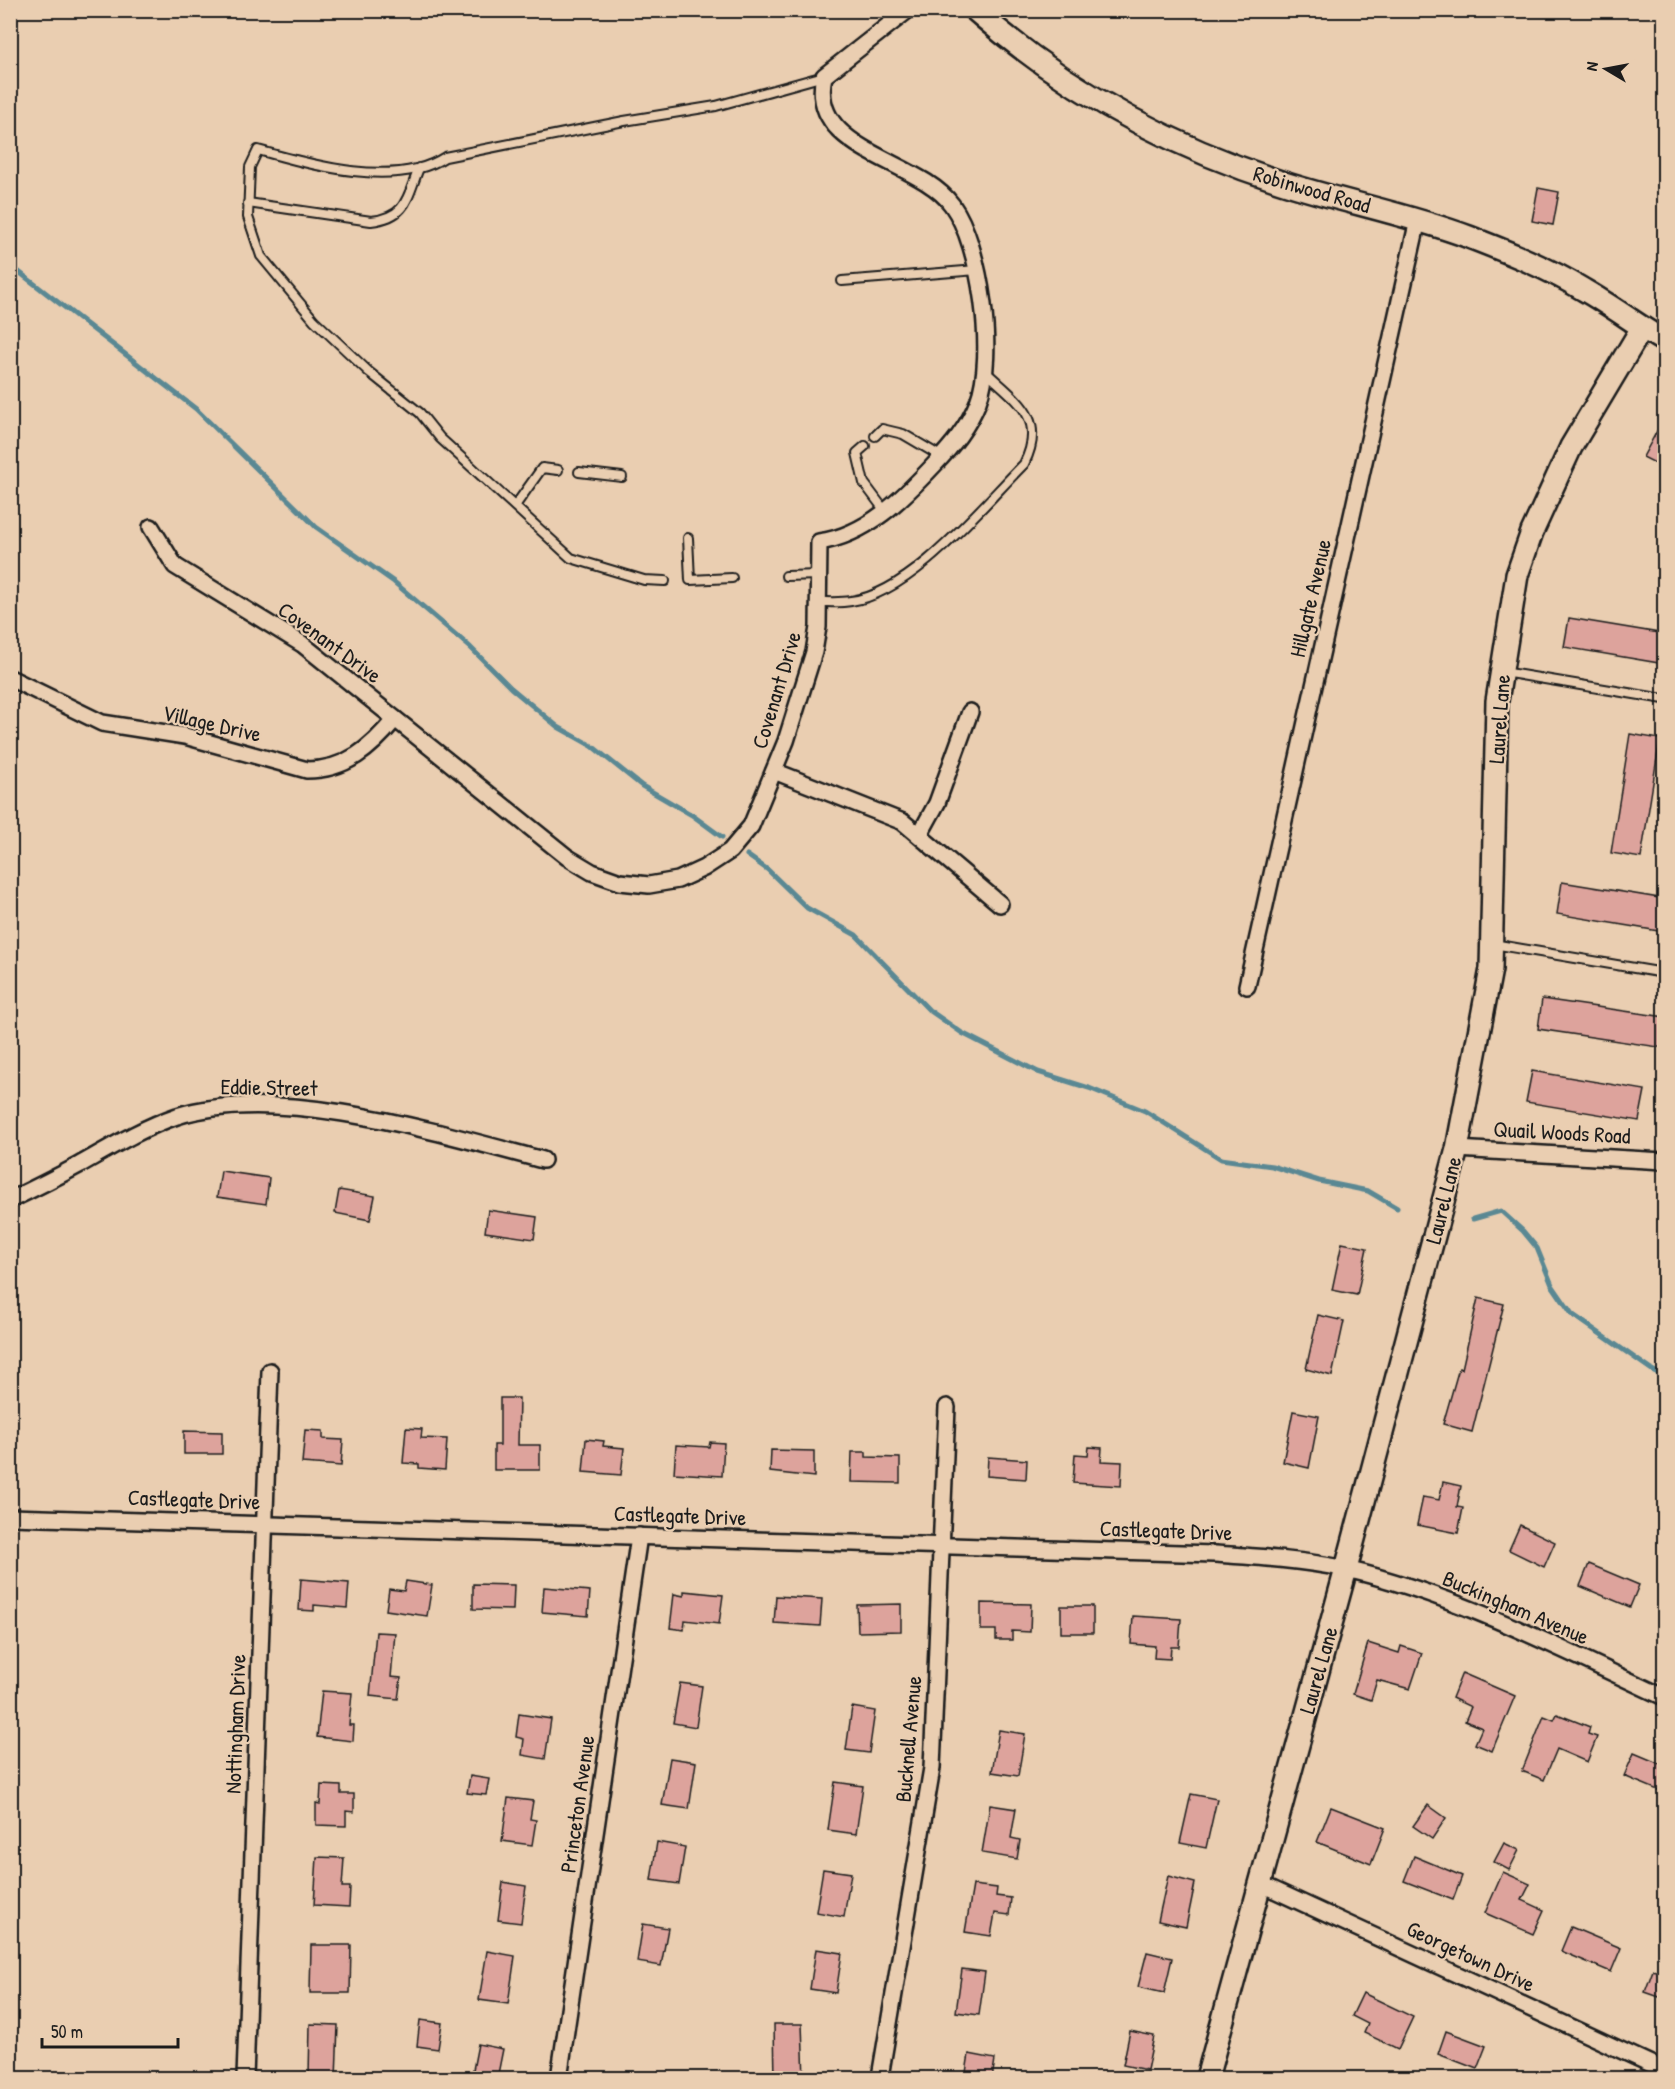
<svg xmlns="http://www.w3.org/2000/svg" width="1675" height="2089" font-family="'Patrick Hand',sans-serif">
	<rect width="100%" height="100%" fill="#eaceb1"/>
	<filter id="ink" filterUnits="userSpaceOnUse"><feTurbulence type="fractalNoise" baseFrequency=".0167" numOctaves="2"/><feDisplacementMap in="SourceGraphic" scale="12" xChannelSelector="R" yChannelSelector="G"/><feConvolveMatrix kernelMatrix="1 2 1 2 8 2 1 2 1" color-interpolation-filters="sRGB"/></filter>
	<g filter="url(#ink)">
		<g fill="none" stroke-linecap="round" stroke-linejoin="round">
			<g stroke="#5a8893" stroke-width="5">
				<polyline points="10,265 196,409 316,527 394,582 470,647 511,688 558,727 592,746 642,786 692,815 722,837"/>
				<polyline points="747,855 768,870 807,908 856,935 929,1010 962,1033 1038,1072 1089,1088 1145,1111 1221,1159 1272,1166 1319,1181 1368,1191 1397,1208"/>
				<polyline points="1473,1219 1501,1211 1523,1231 1537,1248 1552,1285 1572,1314 1652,1370 1664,1376"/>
			</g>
		</g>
		<g fill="#dda39c" stroke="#1c1c1c" stroke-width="1.5">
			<polygon points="1538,188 1559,192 1553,225 1532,221"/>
			<polygon points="1665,416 1665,468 1643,457"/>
			<polygon points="1569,618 1665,634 1665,664 1564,647"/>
			<polygon points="1630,734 1660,739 1641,858 1611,853"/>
			<polygon points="1562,882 1665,899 1665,932 1557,914"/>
			<polygon points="1542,999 1665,1017 1665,1048 1538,1029"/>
			<polygon points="1532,1071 1645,1090 1639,1121 1526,1102"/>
			<polygon points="221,1171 269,1178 266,1204 217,1197"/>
			<polygon points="339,1190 375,1196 370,1220 335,1213"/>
			<polygon points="488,1210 537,1217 534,1239 485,1232"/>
			<polygon points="1342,1243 1367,1248 1357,1295 1332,1290"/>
			<polygon points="1478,1298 1504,1304 1472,1432 1443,1424 1459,1368 1462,1369"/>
			<polygon points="1318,1315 1344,1321 1332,1376 1306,1369"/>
			<polygon points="500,1398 519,1398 518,1445 540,1445 540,1470 494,1470 494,1445 500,1445"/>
			<polygon points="1293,1411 1319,1416 1309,1468 1283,1462"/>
			<polygon points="406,1428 422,1429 421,1438 447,1439 445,1470 419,1468 419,1464 403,1463"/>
			<polygon points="305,1430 323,1431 323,1439 343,1440 341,1466 302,1463"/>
			<polygon points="184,1431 222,1432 222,1454 184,1454"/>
			<polygon points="586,1439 604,1441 603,1446 624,1448 621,1475 583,1472"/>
			<polygon points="710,1442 724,1443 722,1476 674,1473 676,1445 709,1447"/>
			<polygon points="1089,1447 1102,1448 1101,1461 1122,1462 1121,1486 1073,1483 1075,1454 1088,1455"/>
			<polygon points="771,1450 814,1451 814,1477 770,1472"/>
			<polygon points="852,1452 866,1452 866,1457 900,1458 900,1483 851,1482"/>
			<polygon points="988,1457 1027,1460 1026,1479 987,1476"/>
			<polygon points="1443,1482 1461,1486 1457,1507 1463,1508 1458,1533 1417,1525 1423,1497 1439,1500"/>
			<polygon points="1520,1525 1555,1542 1544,1567 1509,1550"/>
			<polygon points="1589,1564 1639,1585 1630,1607 1580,1586"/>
			<polygon points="301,1579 349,1583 347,1608 314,1605 314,1611 299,1610"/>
			<polygon points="406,1581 432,1585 427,1616 386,1610 389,1589 404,1591"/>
			<polygon points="473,1584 514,1585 513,1610 473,1609"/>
			<polygon points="544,1587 590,1591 588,1616 542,1612"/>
			<polygon points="684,1591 723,1595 719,1624 685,1620 684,1630 670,1628 674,1594 684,1596"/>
			<polygon points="776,1596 822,1599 820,1626 774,1623"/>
			<polygon points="981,1603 1031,1604 1030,1632 1012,1631 1012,1640 996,1640 996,1630 981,1630"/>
			<polygon points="901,1604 901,1631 858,1632 857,1605"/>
			<rect x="1061" y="1606" width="32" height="27"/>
			<polygon points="1133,1616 1181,1619 1179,1647 1171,1647 1170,1659 1154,1658 1155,1646 1131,1644"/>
			<polygon points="376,1632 395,1633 391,1677 401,1678 398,1699 370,1696"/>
			<polygon points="1368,1643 1399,1653 1401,1646 1422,1653 1410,1689 1377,1680 1371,1700 1353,1694"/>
			<polygon points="1462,1673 1515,1696 1492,1751 1475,1744 1482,1728 1465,1721 1471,1707 1452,1698"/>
			<polygon points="680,1683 702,1686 696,1727 673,1723"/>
			<polygon points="322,1691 352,1693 349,1725 354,1725 353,1741 317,1737"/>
			<polygon points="852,1707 875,1711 869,1753 846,1750"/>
			<polygon points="519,1714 551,1719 545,1759 522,1755 524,1739 516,1737"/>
			<polygon points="1557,1714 1590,1727 1588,1734 1597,1737 1587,1762 1557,1749 1544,1780 1522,1771 1544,1716 1554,1720"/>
			<polygon points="999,1730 1025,1734 1018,1776 992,1772"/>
			<polygon points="1634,1753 1665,1766 1665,1793 1624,1776"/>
			<polygon points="670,1758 696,1762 689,1809 662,1805"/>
			<polygon points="470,1776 489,1779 486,1795 467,1793"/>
			<polygon points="835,1782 863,1786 856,1834 828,1830"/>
			<polygon points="321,1785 341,1786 341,1794 354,1794 354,1812 346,1811 346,1826 316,1825 316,1803 320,1804"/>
			<polygon points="1191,1794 1217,1799 1206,1848 1180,1843"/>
			<polygon points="508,1798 533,1801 530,1819 536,1820 532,1845 502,1841"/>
			<polygon points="990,1805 1016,1809 1011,1838 1020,1840 1017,1859 982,1853"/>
			<polygon points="1428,1805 1446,1818 1432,1839 1413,1826"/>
			<polygon points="1331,1807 1385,1828 1371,1864 1317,1842"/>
			<polygon points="657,1842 685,1847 679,1884 651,1880"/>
			<polygon points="1504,1843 1519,1850 1509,1870 1494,1862"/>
			<polygon points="1414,1856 1462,1876 1453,1900 1404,1881"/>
			<polygon points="317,1857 344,1858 342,1887 350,1887 349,1907 314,1905"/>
			<polygon points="823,1869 851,1873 844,1917 816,1912"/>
			<polygon points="1503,1872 1530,1884 1522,1900 1544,1910 1533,1934 1485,1913"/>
			<polygon points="1168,1876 1195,1883 1186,1927 1158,1921"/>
			<polygon points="503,1882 526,1886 521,1923 498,1920"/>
			<polygon points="973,1885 997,1888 996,1896 1011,1898 1009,1915 995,1913 991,1936 965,1932"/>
			<polygon points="643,1924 668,1928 661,1966 637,1962"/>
			<polygon points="1571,1927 1621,1948 1611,1972 1561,1951"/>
			<polygon points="311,1945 351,1945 350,1993 310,1993"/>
			<polygon points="816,1949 842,1953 836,1993 810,1989"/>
			<polygon points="487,1951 515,1956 508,2004 479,2000"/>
			<polygon points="1147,1952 1172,1958 1164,1993 1138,1987"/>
			<polygon points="962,1969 985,1972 979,2015 956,2012"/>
			<polygon points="1653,1970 1665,1975 1665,1999 1645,1992"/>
			<polygon points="1363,1993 1413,2017 1398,2049 1364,2033 1368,2024 1352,2016"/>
			<polygon points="420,2020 442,2023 438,2049 417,2046"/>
			<polygon points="310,2024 338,2025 336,2078 309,2077"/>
			<polygon points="774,2024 802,2024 804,2079 775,2079"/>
			<polygon points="1130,2031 1154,2036 1147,2070 1123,2065"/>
			<polygon points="1446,2031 1486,2046 1477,2069 1438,2054"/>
			<polygon points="478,2044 503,2049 497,2079 472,2075"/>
			<polygon points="969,2054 995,2059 992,2079 965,2079"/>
		</g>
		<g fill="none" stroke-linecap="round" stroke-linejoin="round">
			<defs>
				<g id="lane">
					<path d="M248,203L371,221C407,217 407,198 419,168"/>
					<polyline points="842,281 977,270"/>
					<polyline points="875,436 882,429 903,434 942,457"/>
					<polyline points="865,446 857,453 864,483 885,511"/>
					<polyline points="579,472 622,477"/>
					<polyline points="515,506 542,468 558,470"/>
					<polyline points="688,538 690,580 732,578"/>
					<polyline points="786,576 819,575"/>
					<path d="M665,581L644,580L571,558L440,438L420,413L369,372L314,320L261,256L248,217L250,167L258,150C311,165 396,189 445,157L624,121L716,106L824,76"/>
					<path d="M819,602C829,602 840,603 851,601C912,593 981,507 1024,464C1047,418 1018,402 986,372"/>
					<polyline points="1503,672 1664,699"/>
					<polyline points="1493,944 1664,973"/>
				</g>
				<g id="street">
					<path d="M151,527L175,566L302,644L567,857L592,872L620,882L649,885L678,880L704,868L730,851L751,826L786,741L814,652L818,627L819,542C867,535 902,499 934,465C952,446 968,427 978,402C996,356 981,245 952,205C918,158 807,152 824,76L908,10"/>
					<path d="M10,678L102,723L185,736L307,770C346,770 371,748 395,719"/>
					<polyline points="774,771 903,822 1000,904"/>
					<polyline points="920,834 937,803 970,712"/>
					<polyline points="1247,986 1418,220"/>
					<polyline points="1457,1149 1664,1161"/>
					<path d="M10,1200C33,1189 57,1177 79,1165C111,1147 142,1128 177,1116C279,1084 440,1133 543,1160"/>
					<path d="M10,1517L1214,1554C1258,1557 1303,1560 1346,1569C1455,1594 1563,1650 1664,1697"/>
					<polyline points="1259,1883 1664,2070"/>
					<polyline points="881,2071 932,1768 947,1407"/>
					<polyline points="245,2078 270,1371"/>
					<polyline points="559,2078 639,1536"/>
				</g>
				<g id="secondary">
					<path d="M975,10C1065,90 1167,145 1281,182C1343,202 1408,214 1469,237C1508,252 1548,268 1584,290C1612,306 1637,325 1664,341"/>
					<polyline points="1207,2078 1346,1569 1457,1149 1491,969 1497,701 1517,575 1532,532 1571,447 1642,328"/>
				</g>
			</defs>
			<use href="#lane" stroke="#1c1c1c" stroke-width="12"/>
			<use href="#street" stroke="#1c1c1c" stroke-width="20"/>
			<use href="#secondary" stroke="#1c1c1c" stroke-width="26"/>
			<use href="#lane" stroke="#eaceb1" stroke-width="8"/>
			<use href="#street" stroke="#eaceb1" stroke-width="15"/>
			<use href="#secondary" stroke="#eaceb1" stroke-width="21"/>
		</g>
	</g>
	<g text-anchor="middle" stroke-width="4.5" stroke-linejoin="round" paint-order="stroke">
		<g font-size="22" fill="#1c1c1c" stroke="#eaceb1">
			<text transform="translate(1312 189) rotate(16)" y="8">Robinwood Road</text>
			<text transform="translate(1310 598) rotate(-77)" y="8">Hillgate Avenue</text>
			<text transform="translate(330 642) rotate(36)" y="8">Covenant Drive</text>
			<text transform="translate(776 690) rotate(-73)" y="8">Covenant Drive</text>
			<text transform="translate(1499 719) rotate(-86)" y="8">Laurel Lane</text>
			<text transform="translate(212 723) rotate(13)" y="8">Village Drive</text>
			<text transform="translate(269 1087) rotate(1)" y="8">Eddie Street</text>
			<text transform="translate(1562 1132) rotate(3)" y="8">Quail Woods Road</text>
			<text transform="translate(1443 1200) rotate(-76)" y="8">Laurel Lane</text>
			<text transform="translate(194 1499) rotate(2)" y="8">Castlegate Drive</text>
			<text transform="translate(680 1515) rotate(2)" y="8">Castlegate Drive</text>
			<text transform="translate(1166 1530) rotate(2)" y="8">Castlegate Drive</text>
			<text transform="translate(1516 1607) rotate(23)" y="8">Buckingham Avenue</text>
			<text transform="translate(1318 1670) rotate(-74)" y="8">Laurel Lane</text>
			<text transform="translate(235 1724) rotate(-88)" y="8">Nottingham Drive</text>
			<text transform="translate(908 1739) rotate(-85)" y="8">Bucknell Avenue</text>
			<text transform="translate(577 1804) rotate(-82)" y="8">Princeton Avenue</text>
			<text transform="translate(1471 1956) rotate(25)" y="8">Georgetown Drive</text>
		</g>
	</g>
	<rect width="1675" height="2089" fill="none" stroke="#eaceb1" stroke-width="36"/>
	<rect x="18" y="18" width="1639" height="2053" fill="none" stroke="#1c1c1c" stroke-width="2" filter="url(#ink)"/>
	<g transform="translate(1606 69) rotate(280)" stroke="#eaceb1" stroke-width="4.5" paint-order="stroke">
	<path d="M0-4.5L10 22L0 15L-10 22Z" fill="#1c1c1c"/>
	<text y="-9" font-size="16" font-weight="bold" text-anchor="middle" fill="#1c1c1c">N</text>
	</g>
	<path d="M42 2038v9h136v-9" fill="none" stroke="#1c1c1c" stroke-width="3"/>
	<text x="51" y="2038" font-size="18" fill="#1c1c1c" stroke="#eaceb1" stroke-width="4.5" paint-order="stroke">50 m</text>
</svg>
